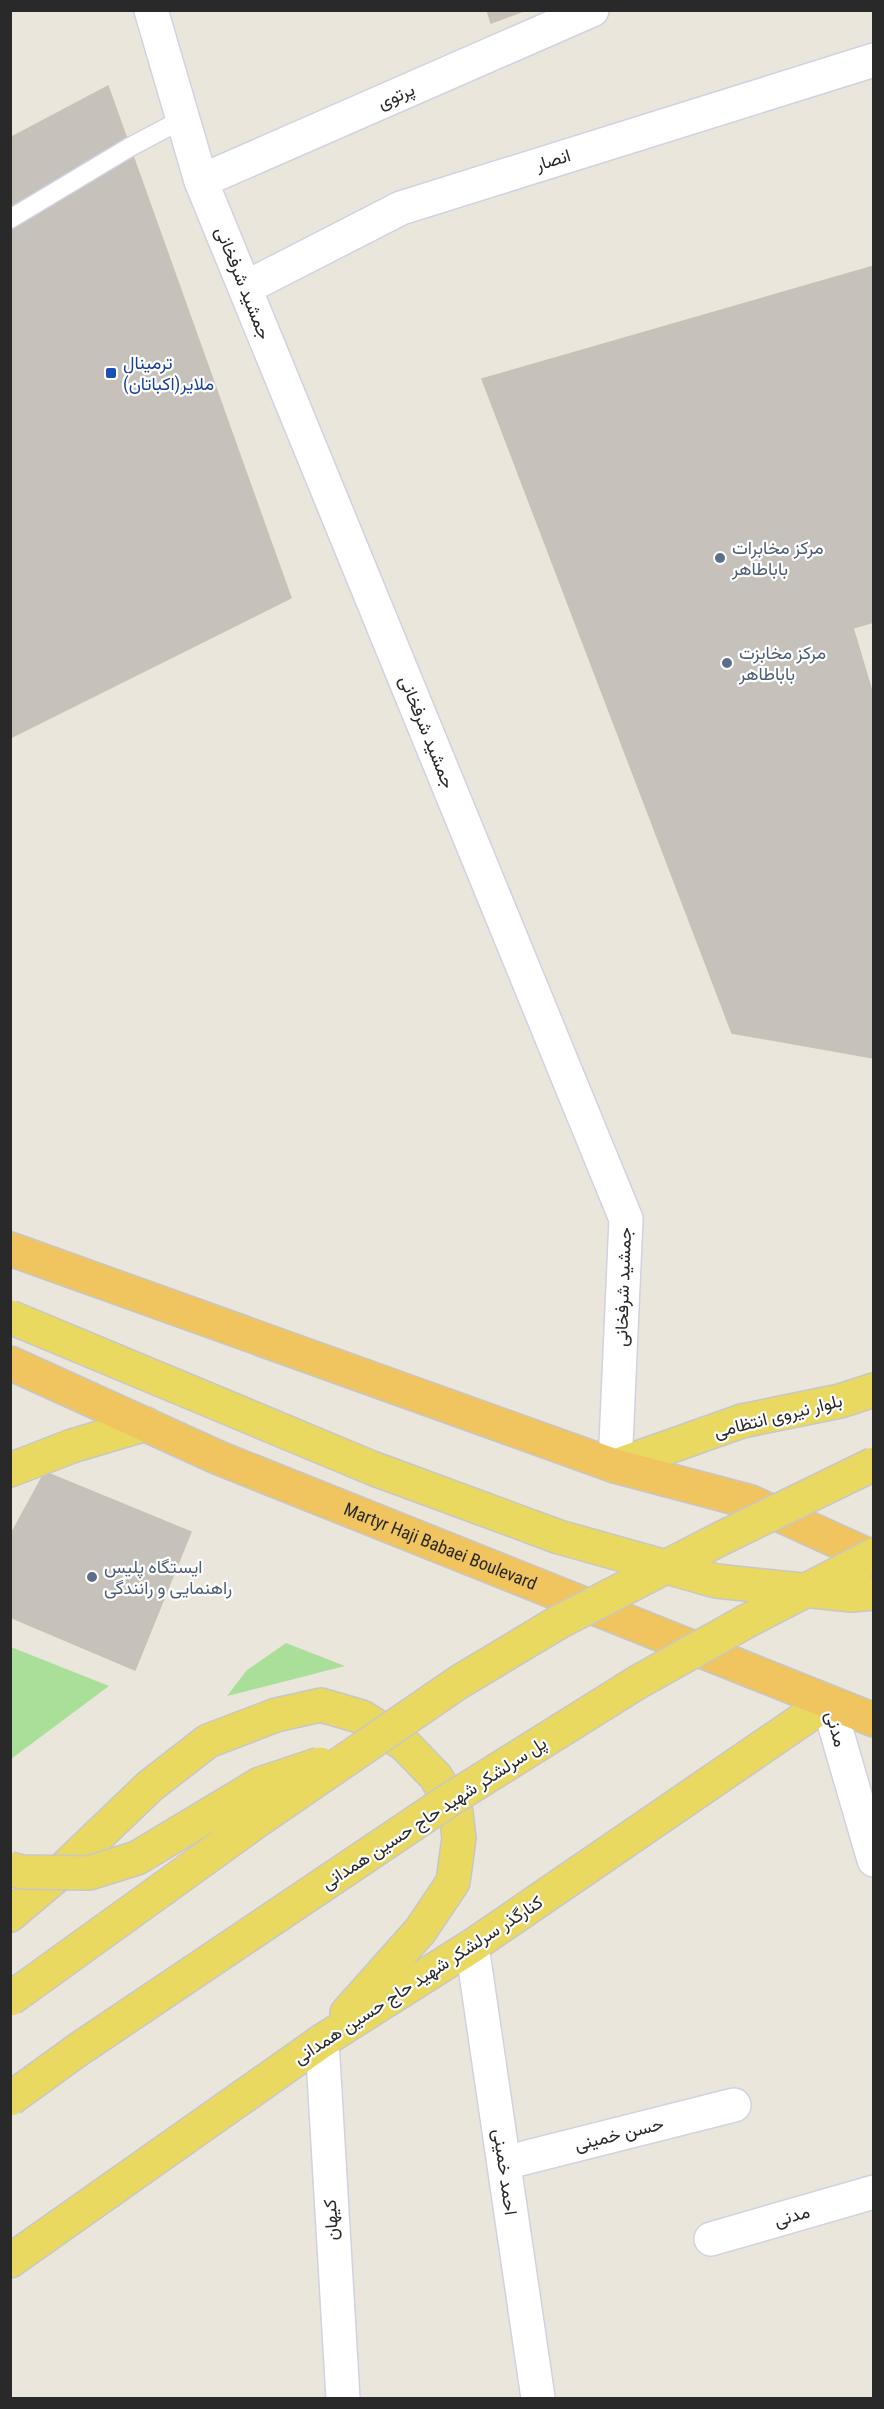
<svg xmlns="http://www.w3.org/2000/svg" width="884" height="2409" font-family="'Roboto Condensed',Vazirmatn,sans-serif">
	<rect width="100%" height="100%" fill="#ebe6db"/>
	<g fill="#aadf9a">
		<polygon points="286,1643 345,1666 227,1696 247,1670"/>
		<polygon points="11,1647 109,1686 11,1759"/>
	</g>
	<g fill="#c6c2bb" stroke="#c6c2b5" stroke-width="1.5">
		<polygon points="487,10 526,10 491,23"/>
		<polygon points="108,86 291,598 10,738 10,138"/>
		<polygon points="874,266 874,622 853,628 874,698 874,1058 732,1033 482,379"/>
		<polygon points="45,1472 191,1532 135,1670 10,1617 10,1536"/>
	</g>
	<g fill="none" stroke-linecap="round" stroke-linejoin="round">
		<defs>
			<polyline id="service" points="10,219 130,147 183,119"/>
			<g id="minor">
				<polyline points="245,288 401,208 874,60"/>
				<polyline points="472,1946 538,2398"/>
				<polyline points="322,2041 343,2398"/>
				<polyline points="504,2163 734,2105"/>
				<polyline points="711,2239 874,2192"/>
			</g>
			<polyline id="tertiary" points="201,181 592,10"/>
			<g id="secondary">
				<polyline points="151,10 201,181 626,1219 615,1466"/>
				<polyline points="828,1702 874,1860"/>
			</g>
			<g id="primary">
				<polyline points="615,1466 742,1421 840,1401 874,1390"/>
				<polyline points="10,1470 72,1446 146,1424"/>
				<polyline points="10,1915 55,1877 150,1786 208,1741 276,1715 321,1705 362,1717 404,1744 436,1777 456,1813 459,1838 453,1882 420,1931 347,2013"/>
				<polyline points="10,2261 322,2041 472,1946 828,1702"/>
			</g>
			<g id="trunk">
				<polyline points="10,1249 615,1466 751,1502 874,1558"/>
				<path id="s1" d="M10,1363L219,1458L874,1720"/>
			</g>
		</defs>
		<use href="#service" stroke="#d1d2e1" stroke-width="21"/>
		<use href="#minor" stroke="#d1d2e1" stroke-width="36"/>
		<use href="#tertiary" stroke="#d1d2e1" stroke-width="36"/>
		<use href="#secondary" stroke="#d1d2e1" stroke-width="36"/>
		<use href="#primary" stroke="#c7c7c7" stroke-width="36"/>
		<use href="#trunk" stroke="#c7c7c7" stroke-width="36"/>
		<use href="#service" stroke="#fff" stroke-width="18"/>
		<use href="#minor" stroke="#fff" stroke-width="33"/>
		<use href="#tertiary" stroke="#fff" stroke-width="33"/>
		<use href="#secondary" stroke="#fff" stroke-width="33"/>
		<use href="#primary" stroke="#ead961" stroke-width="33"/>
		<use href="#trunk" stroke="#f0c45e" stroke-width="33"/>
		<defs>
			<g id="primary-bridge">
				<polyline points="10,1317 372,1468 559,1537 716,1581 851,1595 874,1593"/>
				<polyline points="10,1869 22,1872 89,1873 137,1858 260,1784 320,1764"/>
				<polyline points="10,1999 254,1823 459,1682 559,1622 720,1539 874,1464"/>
				<polyline points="10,2099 79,2049 446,1802 638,1682 747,1621 874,1555"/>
			</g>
		</defs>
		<use href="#primary-bridge" stroke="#c7c7c7" stroke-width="36" stroke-linecap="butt"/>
		<use href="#primary-bridge" stroke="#ead961" stroke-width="33"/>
	</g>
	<rect fill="#1a4fb4" stroke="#fff" stroke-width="2" x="105" y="367" width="12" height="12" rx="3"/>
	<g fill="#5c6f8a" stroke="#fff" stroke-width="2">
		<circle cx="720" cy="558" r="6"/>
		<circle cx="727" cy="663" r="6"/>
		<circle cx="92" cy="1577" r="6"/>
	</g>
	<g text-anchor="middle" stroke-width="4.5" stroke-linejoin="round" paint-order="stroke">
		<g font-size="18" fill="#292929" stroke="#fff">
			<text transform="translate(396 96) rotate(-24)" y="6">پرتوی</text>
			<text transform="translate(553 160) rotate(-17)" y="6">انصار</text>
			<text transform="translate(243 283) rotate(68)" y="6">جمشید شرفخانی</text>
			<text transform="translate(427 732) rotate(68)" y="6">جمشید شرفخانی</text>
			<text transform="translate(623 1287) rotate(-88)" y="6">جمشید شرفخانی</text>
			<text transform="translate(778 1416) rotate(-14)" y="6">بلوار نیروی انتظامی</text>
			<text dy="6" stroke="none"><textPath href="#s1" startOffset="468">Martyr Haji Babaei Boulevard</textPath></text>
			<text transform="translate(836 1729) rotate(75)" y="6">مدنی</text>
			<text transform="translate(434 1813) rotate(-33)" y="6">پل سرلشکر شهید حاج حسین همدانی</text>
			<text transform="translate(418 1980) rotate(-33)" y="6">کنارگذر سرلشکر شهید حاج حسین همدانی</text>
			<text transform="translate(619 2134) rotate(-14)" y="6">حسن خمینی</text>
			<text transform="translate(505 2172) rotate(82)" y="6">احمد خمینی</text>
			<text transform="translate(792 2216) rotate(-16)" y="6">مدنی</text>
			<text transform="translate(331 2220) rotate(-93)" y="6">کیهان</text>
		</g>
		<g font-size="18" fill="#164399" stroke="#fff" text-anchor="start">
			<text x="123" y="369">ترمینال<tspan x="123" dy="21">ملایر(اکباتان)</tspan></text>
		</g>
		<g font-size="18" fill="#4e5e75" stroke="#fff" text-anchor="start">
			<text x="732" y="554">مرکز مخابرات<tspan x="732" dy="21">باباطاهر</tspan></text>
			<text x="739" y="659">مرکز مخابزت<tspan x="739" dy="21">باباطاهر</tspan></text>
			<text x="104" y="1573">ایستگاه پلیس<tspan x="104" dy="21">راهنمایی و رانندگی</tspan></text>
		</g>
	</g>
	<rect width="884" height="2409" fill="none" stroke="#292929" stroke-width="24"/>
</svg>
